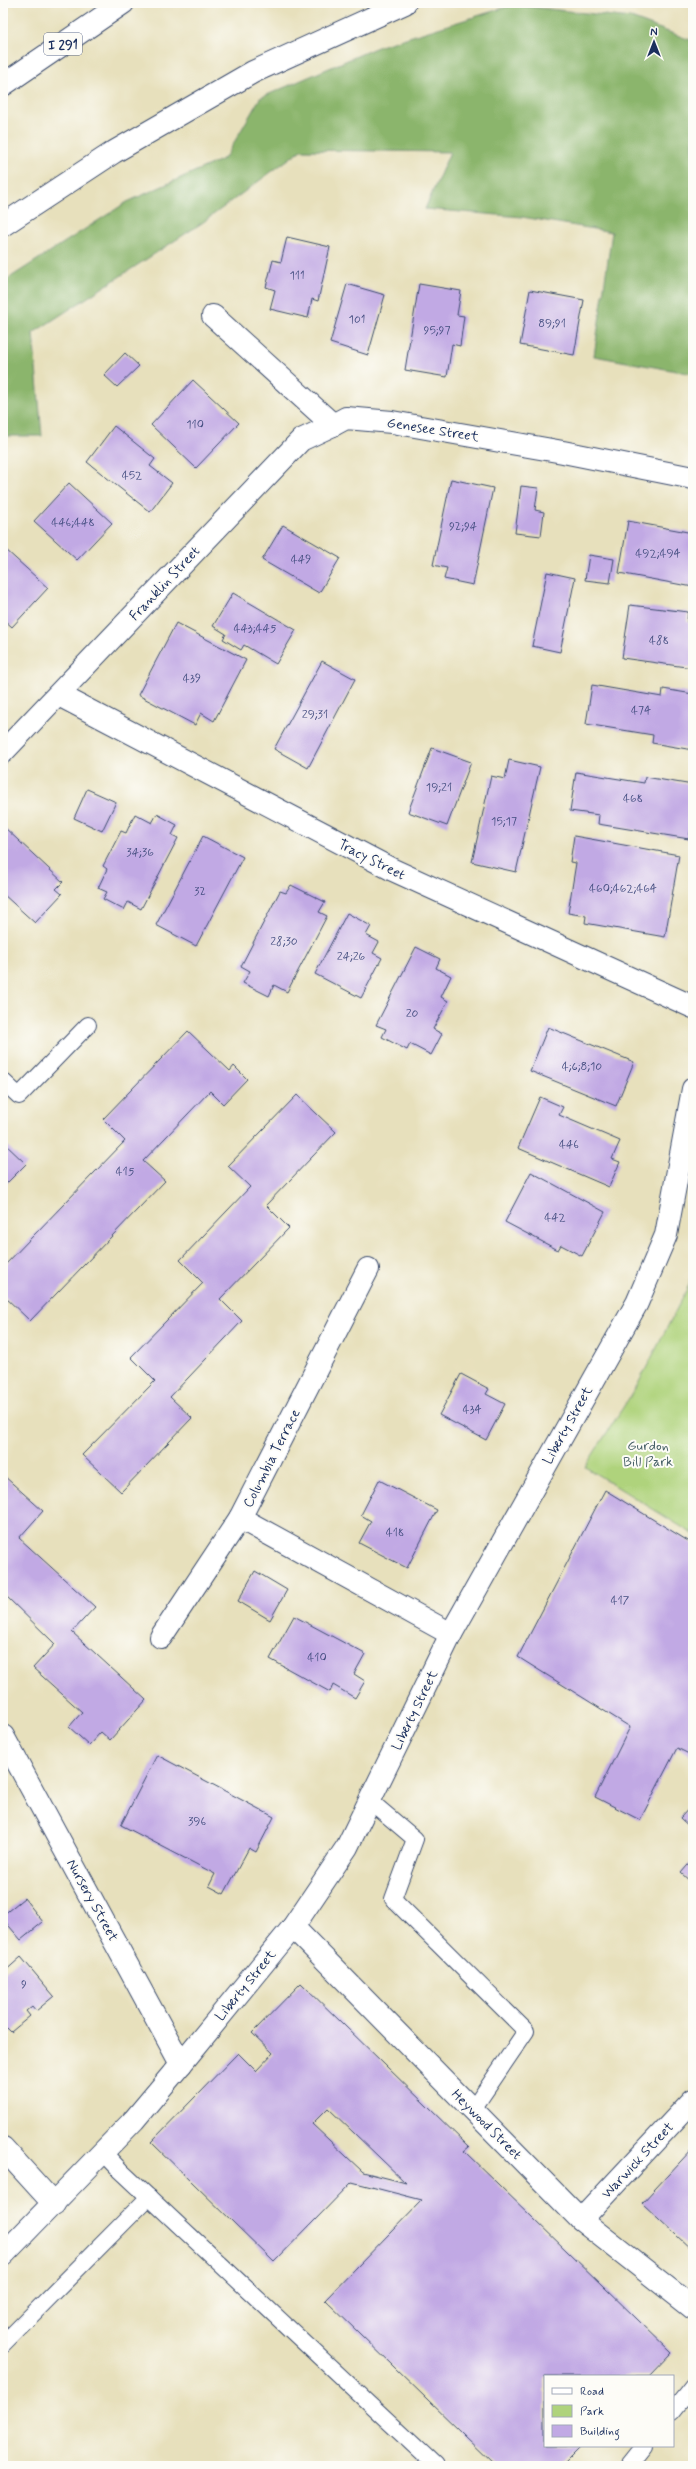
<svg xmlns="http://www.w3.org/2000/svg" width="696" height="2469" font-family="Mynerve,sans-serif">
	<rect width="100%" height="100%" fill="#fdfcf7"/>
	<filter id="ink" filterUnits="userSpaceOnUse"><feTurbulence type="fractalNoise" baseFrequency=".025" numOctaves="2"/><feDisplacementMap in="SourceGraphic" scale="8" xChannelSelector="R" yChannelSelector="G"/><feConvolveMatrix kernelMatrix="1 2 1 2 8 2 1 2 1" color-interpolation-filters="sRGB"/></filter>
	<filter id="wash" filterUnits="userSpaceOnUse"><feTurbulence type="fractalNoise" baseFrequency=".012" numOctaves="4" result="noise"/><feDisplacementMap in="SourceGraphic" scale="16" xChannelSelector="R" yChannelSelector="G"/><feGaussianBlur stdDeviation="0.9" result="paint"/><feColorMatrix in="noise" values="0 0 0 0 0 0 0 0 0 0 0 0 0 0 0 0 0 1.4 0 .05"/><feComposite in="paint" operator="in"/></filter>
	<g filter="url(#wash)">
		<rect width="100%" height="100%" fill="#e7e0bc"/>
		<polygon fill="#afd37c" stroke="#65816d" points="693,1266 693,1534 585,1467 638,1384 689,1285"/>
		<polygon fill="#8bb56c" stroke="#537265" points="513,5 631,18 693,41 693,374 594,356 612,232 522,217 425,209 450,152 301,150 202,223 33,333 42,436 3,436 3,282 127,202 225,158 260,98 380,46"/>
		<g id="blocks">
			<g fill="#c1a9e4" fill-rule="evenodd">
				<polygon points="287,237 330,247 318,301 312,299 308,318 270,309 275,290 266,287 273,260 281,262"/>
				<polygon points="347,284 385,295 368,355 330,343"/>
				<polygon points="419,284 461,291 457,315 464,316 460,346 452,344 447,377 405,370"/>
				<polygon points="530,290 584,300 574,355 520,345"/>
				<polygon points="125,353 139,366 117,387 104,375"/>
				<polygon points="193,380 239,423 196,468 151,425"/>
				<polygon points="114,426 155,459 150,466 172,483 150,512 87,462"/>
				<polygon points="451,479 493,488 473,585 444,579 447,568 433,565"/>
				<polygon points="69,483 112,523 77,560 34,521"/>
				<polygon points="521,486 538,488 535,510 544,512 541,536 515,533"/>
				<polygon points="628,521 693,533 693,587 619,573"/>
				<polygon points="283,525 340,558 319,593 262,560"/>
				<polygon points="5,549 48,588 12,627 3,619 3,551"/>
				<polygon points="589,555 614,559 610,583 585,580"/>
				<polygon points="547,572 575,578 560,652 532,646"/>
				<polygon points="233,593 296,630 276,664 244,645 241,650 223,639 226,634 213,626"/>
				<polygon points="630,605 688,612 687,622 693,622 693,668 622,658"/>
				<polygon points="176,623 246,660 214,721 201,713 195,725 138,695"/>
				<polygon points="322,661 355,679 308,768 274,749"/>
				<polygon points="592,685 662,697 663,689 693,694 693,750 652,743 653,735 586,724"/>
				<polygon points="432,748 471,762 447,826 408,812"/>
				<polygon points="509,760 540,767 516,872 472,862 491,776 505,779"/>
				<polygon points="576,772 644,783 645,777 693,785 693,815 689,839 598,824 599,815 570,811"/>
				<polygon points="87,789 116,802 102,831 74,818"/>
				<polygon points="135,814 152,823 157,814 177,825 172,835 178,838 141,909 128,902 124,910 103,899 107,892 98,888 107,869 103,866 121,831 126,833"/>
				<polygon points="4,827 63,882 56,889 62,894 35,923 3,894"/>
				<polygon points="203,836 243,857 196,946 156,925"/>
				<polygon points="574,836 679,855 665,937 585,923 586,916 568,913 576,863 570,862"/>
				<polygon points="291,885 325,902 319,912 327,916 287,992 274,985 269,996 243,983 250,971 241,966 280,891 286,893"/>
				<polygon points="347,913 371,926 366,935 379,942 373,953 382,958 361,998 315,974"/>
				<polygon points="416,947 440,959 436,968 451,976 441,997 448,1001 433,1029 442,1034 431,1055 410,1044 407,1050 382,1037 386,1029 376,1025"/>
				<polygon points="548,1027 634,1062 616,1106 530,1071"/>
				<polygon points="188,1031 230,1071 234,1066 247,1079 223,1104 210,1091 143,1161 165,1181 30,1321 3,1295 3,1267 125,1141 103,1119"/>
				<polygon points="297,1095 336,1132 266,1205 289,1228 220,1299 242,1321 170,1397 192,1418 121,1492 82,1455 155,1381 131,1357 203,1283 180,1260 250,1187 228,1166"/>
				<polygon points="540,1097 563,1107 559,1115 620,1141 612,1159 620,1162 609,1187 518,1148"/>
				<polygon points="3,1142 26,1164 3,1187"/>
				<polygon points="531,1172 605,1212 582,1256 561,1245 558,1250 505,1222"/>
				<polygon points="461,1374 489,1389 486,1394 505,1404 486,1440 439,1415"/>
				<polygon points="3,1475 43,1511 19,1538 95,1607 72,1632 146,1700 110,1740 101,1732 89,1745 69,1727 82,1712 33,1668 55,1644 3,1593"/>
				<polygon points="379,1480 437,1510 407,1568 359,1543 371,1521 361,1515"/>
				<polygon points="605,1490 693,1544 693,1756 677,1748 640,1820 595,1797 630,1727 518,1657"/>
				<polygon points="255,1571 287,1590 270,1620 238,1601"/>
				<polygon points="294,1616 365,1654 354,1674 365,1681 355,1698 333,1685 330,1692 270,1659"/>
				<polygon points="157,1755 274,1817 256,1852 249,1848 224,1894 209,1886 215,1874 121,1825"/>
				<polygon points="693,1804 693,1830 680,1818"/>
				<polygon points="693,1859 693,1884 681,1873"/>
				<polygon points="24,1898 43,1922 21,1940 3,1919 3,1915"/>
				<polygon points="21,1957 54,1996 36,2011 32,2006 26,2011 30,2016 11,2032 7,2028 3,2031 3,1973"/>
				<path d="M301,1983L469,2147L464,2151L672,2353L650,2376H545V2446H582L562,2466H496L325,2300L422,2200L352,2182L274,2262L151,2142L238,2053L256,2071L273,2053L252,2033ZM328,2108L406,2183L363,2172L312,2124Z"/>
				<polygon points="693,2148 693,2251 642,2203"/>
			</g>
		</g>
	</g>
	<g filter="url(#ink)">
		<use href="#blocks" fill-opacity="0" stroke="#3a4a6c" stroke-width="1"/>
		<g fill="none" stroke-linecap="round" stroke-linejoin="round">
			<defs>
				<g id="lane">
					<polyline points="3,1081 19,1096 88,1025"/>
					<polyline points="369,1800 415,1839 393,1899 526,2031 473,2109"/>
					<polyline points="103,2152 121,2171 436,2466"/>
					<polyline points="3,2344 149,2197"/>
					<polyline points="673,2411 693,2386"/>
					<polyline points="629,2466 645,2446"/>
				</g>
				<g id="street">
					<polyline points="213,316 333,425 346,418 392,422 563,452 693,478"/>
					<polyline points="59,695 393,870 693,1007"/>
					<polyline points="3,752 301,440 333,425"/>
					<polyline points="368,1269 240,1518 451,1634"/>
					<polyline points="161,1637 240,1518"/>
					<polyline points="3,1736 181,2064"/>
					<polyline points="293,1927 581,2220 693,2308"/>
					<polyline points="3,2148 54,2204"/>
					<polyline points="581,2220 693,2100"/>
				</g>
				<polyline id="secondary" points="3,2255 134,2120 181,2064 293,1927 347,1847 451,1634 637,1303 666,1235 693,1089"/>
				<g id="highway">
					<polyline points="3,85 123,3"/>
					<polyline points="3,225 114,152 253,72 405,3"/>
				</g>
			</defs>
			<use href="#lane" stroke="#3a4a6c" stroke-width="18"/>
			<use href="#street" stroke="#3a4a6c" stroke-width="24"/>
			<use href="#secondary" stroke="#3a4a6c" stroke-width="24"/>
			<use href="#highway" stroke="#3a4a6c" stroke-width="24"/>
			<use href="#lane" stroke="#fff" stroke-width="16"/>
			<use href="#street" stroke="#fff" stroke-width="22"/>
			<use href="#secondary" stroke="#fff" stroke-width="22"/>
			<use href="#highway" stroke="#fff" stroke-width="22"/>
		</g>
	</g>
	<g text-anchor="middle" stroke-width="4" stroke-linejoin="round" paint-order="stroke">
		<g font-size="12" fill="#444e80">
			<text x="297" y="279">111</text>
			<text x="357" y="323">101</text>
			<text x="552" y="327">89;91</text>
			<text x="437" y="334">95;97</text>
			<text x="195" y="428">110</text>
			<text x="132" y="479">452</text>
			<text x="73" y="526">446;448</text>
			<text x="463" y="530">92;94</text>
			<text x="658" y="557">492;494</text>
			<text x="301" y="563">449</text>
			<text x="255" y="632">443;445</text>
			<text x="659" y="644">488</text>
			<text x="192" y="682">439</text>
			<text x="641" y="714">474</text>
			<text x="315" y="718">29;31</text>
			<text x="439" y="791">19;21</text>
			<text x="633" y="802">468</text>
			<text x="504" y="825">15;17</text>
			<text x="140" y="856">34;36</text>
			<text x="623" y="892">460;462;464</text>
			<text x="200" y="895">32</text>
			<text x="284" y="945">28;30</text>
			<text x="351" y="960">24;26</text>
			<text x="412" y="1017">20</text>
			<text x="582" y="1070">4;6;8;10</text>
			<text x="569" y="1148">446</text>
			<text x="125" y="1175">415</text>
			<text x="555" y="1221">442</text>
			<text x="472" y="1413">434</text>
			<text x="395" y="1536">418</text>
			<text x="620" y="1604">417</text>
			<text x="317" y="1661">410</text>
			<text x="197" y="1825">396</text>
			<text x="24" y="1988">9</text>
		</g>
		<rect fill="#fdfcf7" stroke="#5f6c8c" stroke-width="1" x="44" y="33" width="38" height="22" rx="3"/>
		<g font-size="13" font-weight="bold" fill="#1b2f5e">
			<text x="63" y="49">I 291</text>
		</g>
		<g font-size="14" fill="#1b2f5e" stroke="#fdfcf7">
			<text transform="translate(433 429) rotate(9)" y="5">Genesee Street</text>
			<text transform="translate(164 583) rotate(-47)" y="5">Franklin Street</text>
			<text transform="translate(372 859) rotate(27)" y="5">Tracy Street</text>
			<text transform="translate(567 1425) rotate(-61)" y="5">Liberty Street</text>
			<text transform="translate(271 1458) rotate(-63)" y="5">Columbia Terrace</text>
			<text transform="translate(414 1710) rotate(-64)" y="5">Liberty Street</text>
			<text transform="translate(93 1900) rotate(61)" y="5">Nursery Street</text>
			<text transform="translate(245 1985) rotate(-51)" y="5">Liberty Street</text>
			<text transform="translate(487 2124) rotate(45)" y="5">Heywood Street</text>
			<text transform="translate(637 2160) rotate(-47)" y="5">Warwick Street</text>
		</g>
		<g font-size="14" fill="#476067" stroke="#fdfcf7">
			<text x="648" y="1450">Gurdon<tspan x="648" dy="16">Bill Park</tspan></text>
		</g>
	</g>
	<rect width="696" height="2469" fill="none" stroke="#fdfcf7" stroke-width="16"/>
	<rect x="544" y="2375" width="130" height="72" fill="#fdfcf7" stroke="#a3aaba"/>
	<rect x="552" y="2388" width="20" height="6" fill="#ffffff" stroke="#a3aaba"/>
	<text x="580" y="2395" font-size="12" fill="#1b2f5e">Road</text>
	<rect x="552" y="2405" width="20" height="12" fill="#afd37c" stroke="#a3aaba"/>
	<text x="580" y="2415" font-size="12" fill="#1b2f5e">Park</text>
	<rect x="552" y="2425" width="20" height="12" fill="#c1a9e4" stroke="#a3aaba"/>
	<text x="580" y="2435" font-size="12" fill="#1b2f5e">Building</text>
	<g transform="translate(654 42)" stroke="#fdfcf7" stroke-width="3" paint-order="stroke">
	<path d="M0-3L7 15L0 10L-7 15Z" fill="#1b2f5e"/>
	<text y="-6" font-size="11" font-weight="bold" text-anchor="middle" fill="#1b2f5e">N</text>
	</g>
</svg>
